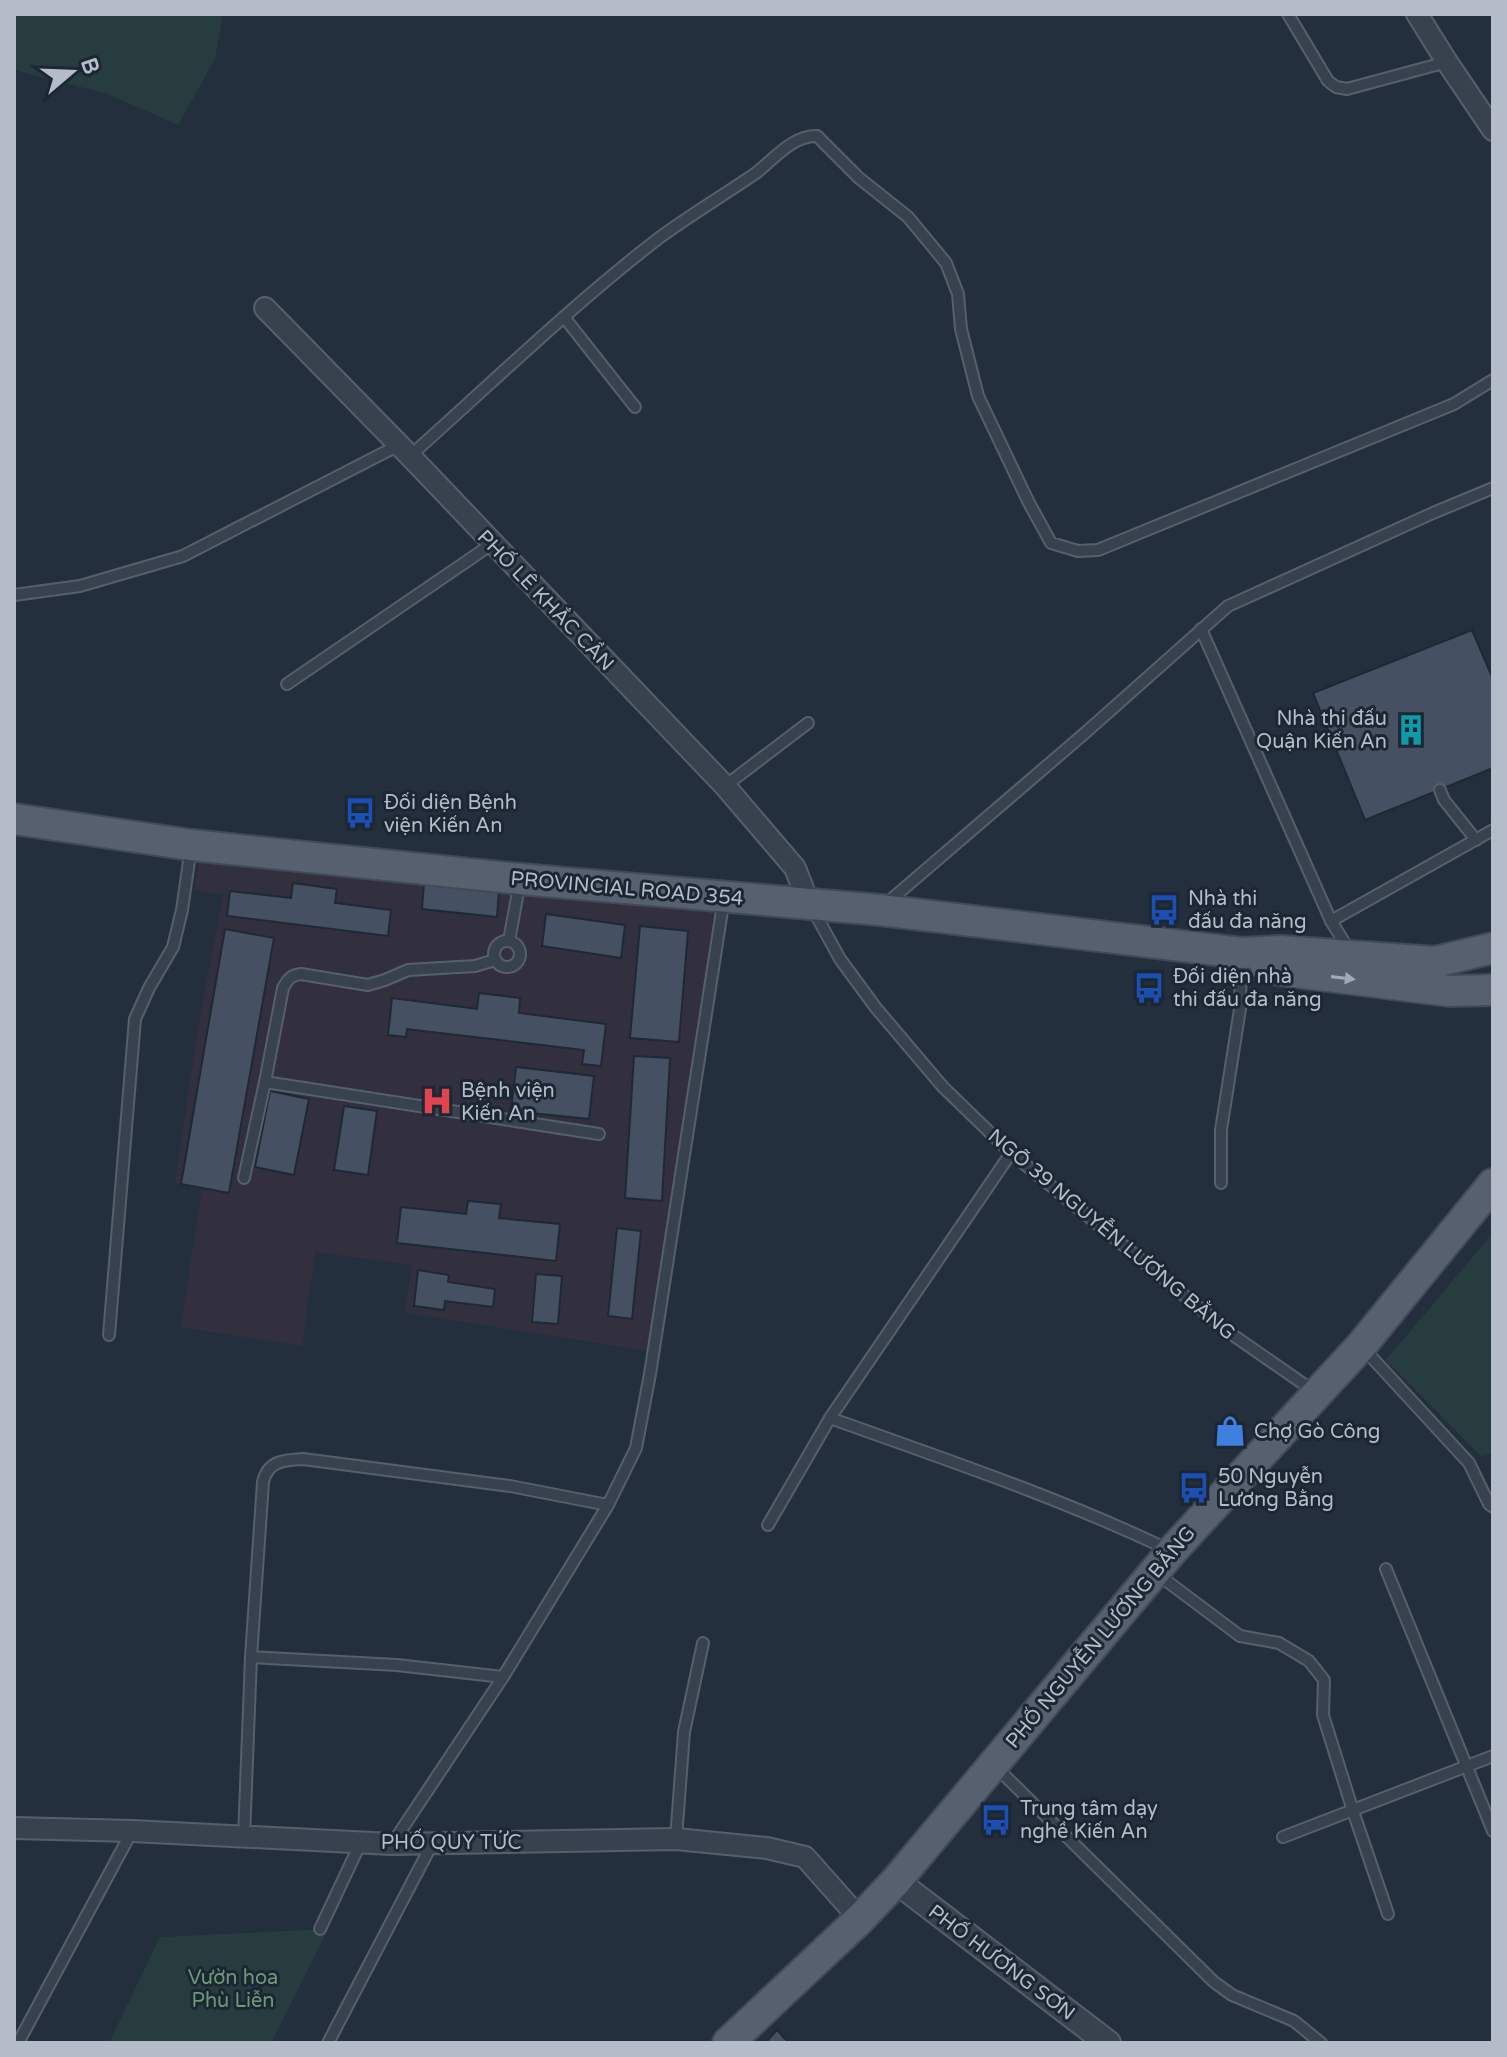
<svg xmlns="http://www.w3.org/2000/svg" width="1507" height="2057" font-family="'Varela Round',sans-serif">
	<rect width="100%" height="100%" fill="#242f3e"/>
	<polygon fill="#32303f" points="200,853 717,905 649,1351 405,1313 412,1265 315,1252 302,1346 181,1327 202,1189 175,1183 197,1034 223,895 194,890"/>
	<g fill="#263c3f">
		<polygon points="14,14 223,14 215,59 178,125 108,94 14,70"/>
		<polygon points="1493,1233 1493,1452 1482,1457 1386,1360"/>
		<polygon points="328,1929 271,2043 109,2043 160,1937"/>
	</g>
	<g fill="#455162" stroke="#1f2835" stroke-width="2">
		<polygon points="1472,630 1493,679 1493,768 1365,820 1313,693"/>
		<polygon points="293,883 337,889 335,903 391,910 388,936 227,916 230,891 291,898"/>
		<polygon points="424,883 499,890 497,917 422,909"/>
		<polygon points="546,914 625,925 621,958 542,946"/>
		<polygon points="640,926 688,931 679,1042 630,1038"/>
		<polygon points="225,929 274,938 229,1193 181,1184"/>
		<polygon points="479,993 520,998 519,1013 606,1024 601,1066 582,1064 584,1050 407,1029 406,1037 388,1035 392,998 477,1009"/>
		<polygon points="634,1056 670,1058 662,1201 625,1198"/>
		<polygon points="516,1067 594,1076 589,1119 511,1111"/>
		<polygon points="270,1091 309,1099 294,1175 255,1167"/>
		<polygon points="344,1106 377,1111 368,1175 334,1170"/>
		<polygon points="468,1201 501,1204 499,1218 560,1224 556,1261 397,1243 401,1207 466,1214"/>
		<polygon points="617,1228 641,1231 632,1319 608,1316"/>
		<polygon points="418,1270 449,1275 448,1282 495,1289 493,1307 445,1301 444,1310 414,1306"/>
		<polygon points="536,1274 562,1276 558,1324 532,1322"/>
		<polygon points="777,2030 789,2043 765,2043"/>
	</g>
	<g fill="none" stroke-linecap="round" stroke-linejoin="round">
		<defs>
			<g id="service">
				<polyline points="1288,14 1328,81 1336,87 1347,89 1447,62"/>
				<polyline points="564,317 635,407"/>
				<path d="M410,456C492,383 572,305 659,238C690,215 724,195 756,173C774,159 793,135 817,136L859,178L908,217L946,263L958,294L961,329L978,396L1028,501L1051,543L1078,551L1098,550L1454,404L1493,380"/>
				<polyline points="14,595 80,586 183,556 399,445"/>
				<polyline points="1201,629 1331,921 1349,950"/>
				<polyline points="287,684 492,544"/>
				<polyline points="725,786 808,723"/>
				<polyline points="1440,790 1444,800 1476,840"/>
				<polyline points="887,903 1085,733 1228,606 1433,513 1493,488"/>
				<polyline points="812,908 840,959 876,1008 943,1087 1011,1153 1230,1333 1315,1392"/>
				<polyline points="1331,921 1493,830"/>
				<circle cx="507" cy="954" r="13"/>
				<polyline points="509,941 520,881"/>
				<path d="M495,960L475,966L408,970L385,980L368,985L301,974C291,975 288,979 283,988L265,1082L599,1134"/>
				<polyline points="244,1178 265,1082"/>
				<polyline points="1221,1183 1221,1130 1240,1009 1241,955"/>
				<polyline points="109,1335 135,1019 149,988 173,947 182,910 191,847"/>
				<polyline points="1364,1349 1469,1463 1489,1504 1493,1507"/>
				<path d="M830,1418C944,1459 1058,1497 1167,1549"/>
				<polyline points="768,1525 830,1418 1011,1153"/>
				<polyline points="1386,1569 1493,1831"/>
				<polyline points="1156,1573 1240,1636 1279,1643 1309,1661 1324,1680 1323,1715 1353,1811 1388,1914"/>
				<polyline points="251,1657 397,1665 503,1677"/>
				<polyline points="997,1768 1214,1982 1232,1995 1294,2021 1321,2043"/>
				<path d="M244,1837L251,1657L263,1482C268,1461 283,1460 303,1459L510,1486L608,1505"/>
				<polyline points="1283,1837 1493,1756"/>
				<polyline points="676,1839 684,1732 703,1643"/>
				<polyline points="392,1844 503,1677 608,1505 636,1448 650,1374 724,898"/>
				<polyline points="320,1929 361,1842"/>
				<polyline points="18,2043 132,1831"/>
				<polyline points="328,2043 432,1844"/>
			</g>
			<g id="minor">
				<polyline points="1417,14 1447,62 1493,130"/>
				<polyline points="265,308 410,456 725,786 795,868 809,904"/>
				<polyline points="14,1828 132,1831 392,1844 676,1839 767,1848 805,1857 860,1919"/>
			</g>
			<polyline id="tertiary" points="896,1881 1108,2043"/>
			<g id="primary">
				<polyline points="14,819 191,845 520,879 880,910 1241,953 1280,951 1435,962 1493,948"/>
				<polyline points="1265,964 1279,970 1449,991 1493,990"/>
				<polyline points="728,2043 860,1919 896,1881 1172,1551 1361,1346 1493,1184"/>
			</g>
		</defs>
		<use href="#service" stroke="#565f6c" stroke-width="14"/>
		<use href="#minor" stroke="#565f6c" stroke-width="24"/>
		<use href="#tertiary" stroke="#565f6c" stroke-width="28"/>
		<use href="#primary" stroke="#414a57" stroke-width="34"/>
		<use href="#service" stroke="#38414e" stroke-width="10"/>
		<use href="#minor" stroke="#38414e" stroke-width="20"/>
		<use href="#tertiary" stroke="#38414e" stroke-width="24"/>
		<use href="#primary" stroke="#56606e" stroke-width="30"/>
	</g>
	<defs><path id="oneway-solid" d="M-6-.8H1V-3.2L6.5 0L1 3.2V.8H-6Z" transform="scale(2)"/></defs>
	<use fill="#a1aab7" href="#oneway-solid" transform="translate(1343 978) rotate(7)"/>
	<defs>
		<symbol id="building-bare" viewBox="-9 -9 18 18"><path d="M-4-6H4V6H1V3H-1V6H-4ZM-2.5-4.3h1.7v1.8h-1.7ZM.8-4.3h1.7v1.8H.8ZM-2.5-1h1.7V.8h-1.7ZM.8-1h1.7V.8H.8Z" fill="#0f9aa8" stroke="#1d2633" stroke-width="2.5" paint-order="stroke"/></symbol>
		<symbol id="bus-bare" viewBox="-9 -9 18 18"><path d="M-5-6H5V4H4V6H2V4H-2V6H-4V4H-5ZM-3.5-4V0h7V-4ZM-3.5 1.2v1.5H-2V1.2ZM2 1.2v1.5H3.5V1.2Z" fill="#1a4fb4" stroke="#1d2633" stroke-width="2.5" paint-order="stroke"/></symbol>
		<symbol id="hospital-bare" viewBox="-9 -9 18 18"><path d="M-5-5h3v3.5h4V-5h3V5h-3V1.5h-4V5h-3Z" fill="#e0444e" stroke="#1d2633" stroke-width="2.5" paint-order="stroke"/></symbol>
		<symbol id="shop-bare" viewBox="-9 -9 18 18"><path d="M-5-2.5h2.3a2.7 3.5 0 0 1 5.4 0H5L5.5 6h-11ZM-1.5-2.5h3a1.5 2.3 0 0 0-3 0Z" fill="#3f7fe0" stroke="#1d2633" stroke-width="2.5" paint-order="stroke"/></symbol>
	</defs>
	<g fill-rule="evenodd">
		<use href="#building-bare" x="1389" y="708" width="44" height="44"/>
		<use href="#bus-bare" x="338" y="791" width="44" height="44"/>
		<use href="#bus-bare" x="1142" y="888" width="44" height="44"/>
		<use href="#bus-bare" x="1127" y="966" width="44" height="44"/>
		<use href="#hospital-bare" x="415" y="1079" width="44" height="44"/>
		<use href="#shop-bare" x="1208" y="1409" width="44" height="44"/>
		<use href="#bus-bare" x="1172" y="1466" width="44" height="44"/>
		<use href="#bus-bare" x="974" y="1798" width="44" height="44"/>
	</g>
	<g text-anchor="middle" stroke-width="6" stroke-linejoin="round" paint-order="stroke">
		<g font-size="20" fill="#b4bcc9" stroke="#1d2633">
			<text transform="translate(546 600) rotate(46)" y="7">PHỐ LÊ KHẮC CẦN</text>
			<text transform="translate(627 888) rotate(5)" y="7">PROVINCIAL ROAD 354</text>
			<text transform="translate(1112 1234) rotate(40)" y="7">NGÕ 39 NGUYỄN LƯƠNG BẰNG</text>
			<text transform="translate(1100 1637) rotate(-50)" y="7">PHỐ NGUYỄN LƯƠNG BẰNG</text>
			<text x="451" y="1849">PHỐ QUY TỨC</text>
			<text transform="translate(1002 1962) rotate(37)" y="7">PHỐ HƯƠNG SƠN</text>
		</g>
		<g font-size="20" fill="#b4bcc9" stroke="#1d2633" text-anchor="start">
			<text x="1387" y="725" text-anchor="end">Nhà thi đấu<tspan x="1387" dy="23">Quận Kiến An</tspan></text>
			<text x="384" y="809">Đối diện Bệnh<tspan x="384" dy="23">viện Kiến An</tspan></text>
			<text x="1188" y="905">Nhà thi<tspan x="1188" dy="23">đấu đa năng</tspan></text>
			<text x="1173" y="983">Đối diện nhà<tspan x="1173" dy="23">thi đấu đa năng</tspan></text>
			<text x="461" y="1097">Bệnh viện<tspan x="461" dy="23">Kiến An</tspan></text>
			<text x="1254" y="1438">Chợ Gò Công</text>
			<text x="1218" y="1483">50 Nguyễn<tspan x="1218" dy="23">Lương Bằng</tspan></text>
			<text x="1020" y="1815">Trung tâm dạy<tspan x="1020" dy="23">nghề Kiến An</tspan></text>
		</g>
		<g font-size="20" fill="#6b9a76" stroke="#1d2633">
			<text x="233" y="1984">Vườn hoa<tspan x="233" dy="23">Phù Liễn</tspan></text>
		</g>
	</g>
	<rect width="1507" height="2057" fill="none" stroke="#b4bcc9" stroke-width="32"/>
	<g transform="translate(72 72) rotate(71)" stroke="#1d2633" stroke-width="6" paint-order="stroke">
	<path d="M0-6L14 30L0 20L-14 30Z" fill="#b4bcc9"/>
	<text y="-12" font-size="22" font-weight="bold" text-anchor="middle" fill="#b4bcc9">B</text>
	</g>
</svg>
